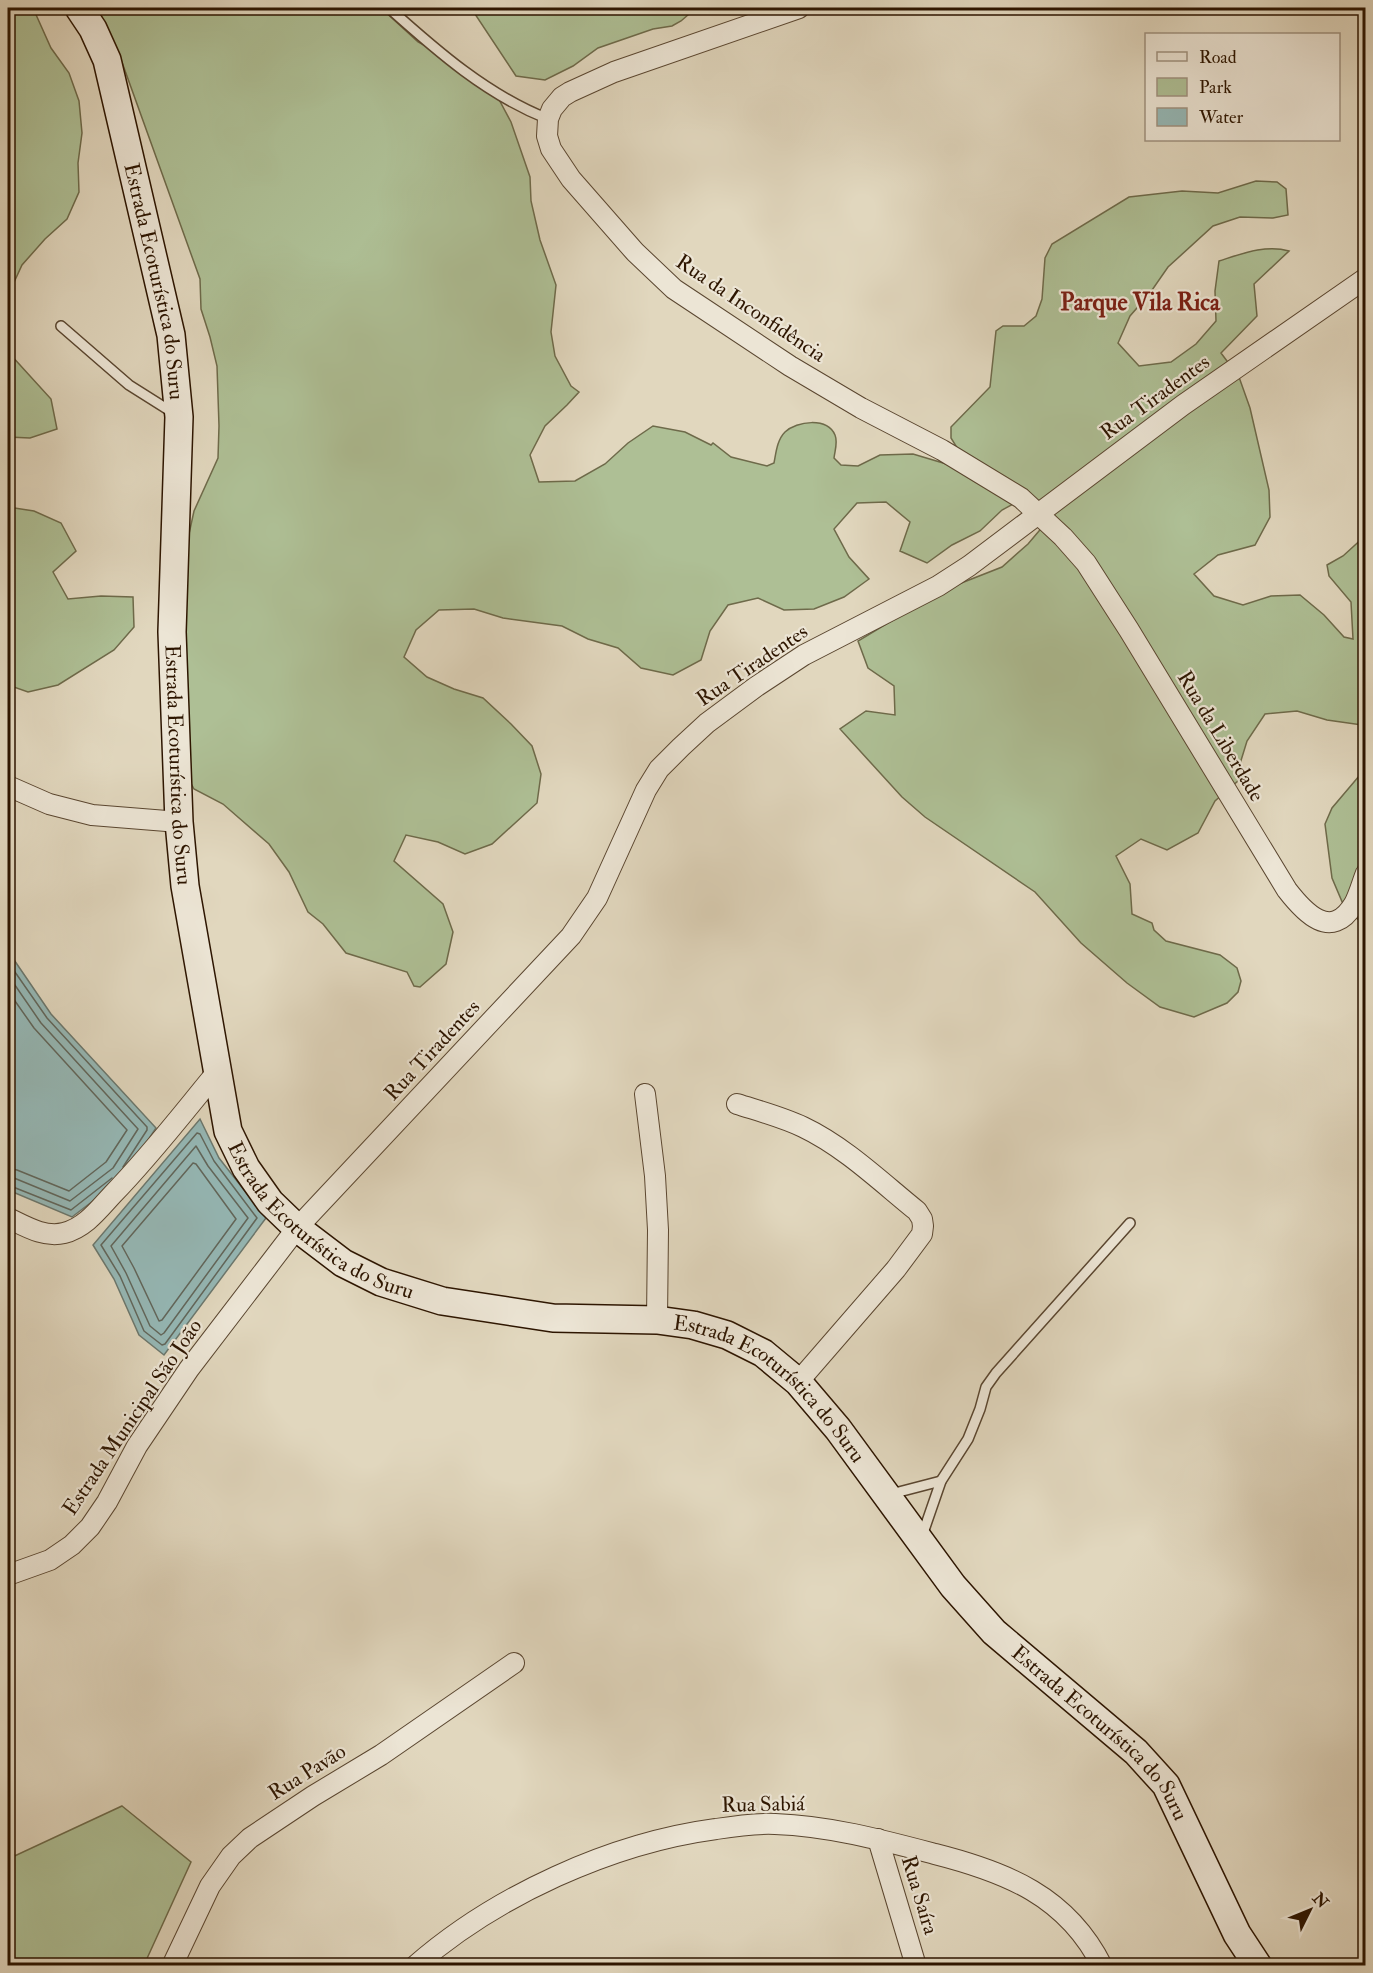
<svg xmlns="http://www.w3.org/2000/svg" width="1373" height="1973" font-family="'IM FELL Double Pica',serif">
	<rect width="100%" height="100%" fill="#e1d7be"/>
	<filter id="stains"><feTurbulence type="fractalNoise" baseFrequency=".00333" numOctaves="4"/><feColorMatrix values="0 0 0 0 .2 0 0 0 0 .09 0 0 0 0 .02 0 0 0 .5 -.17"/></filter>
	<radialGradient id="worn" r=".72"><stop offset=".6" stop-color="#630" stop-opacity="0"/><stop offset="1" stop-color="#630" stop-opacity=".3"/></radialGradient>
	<g fill="#aebf95" stroke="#6e6a4a" stroke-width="1.5">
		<polygon points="8,8 33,8 51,48 69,73 79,101 82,133 78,163 79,192 67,219 45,239 22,265 10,291 14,324 10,354 51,399 57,429 30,438 8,437"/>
		<path d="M77,8H381L418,42L446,57L496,94L511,122L530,177L531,201L540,240L556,285L551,332L555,356L571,386L579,392L567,405L545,426L530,455L539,482L575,481L605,464L628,443L653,426L685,432L711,445L713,443L731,457L767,466L774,463C776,453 777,440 785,432C797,421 827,417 835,435C838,442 835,450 834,458L841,465L858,466L880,455L913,454L960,468L964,459L951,438V427L990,387L996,331L1003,326H1024L1036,316L1042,299L1045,258L1052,244L1129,197L1182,191L1218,193L1256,181L1277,182L1286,189L1288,215L1273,218L1240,217L1213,226L1168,267L1150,293L1130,316L1118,343L1139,366L1171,362L1196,344L1216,321L1215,291L1219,261C1241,254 1266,244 1289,251L1254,284L1257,316L1221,353L1239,377L1250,408L1269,490L1270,517L1255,545L1218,555L1194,574L1214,596L1243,605L1271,596L1300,595L1324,615L1344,637L1353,639L1351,602L1329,576L1327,565L1343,556L1365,536V722L1362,725L1327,720L1297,711L1265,714L1247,741L1239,767L1246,780L1238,781L1215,801L1198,833L1167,850L1141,839L1116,856L1130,884L1132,914L1152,923L1154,930L1166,941L1220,955L1237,968L1241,981L1238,992L1227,1003L1194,1017L1160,1007L1127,983L1081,943L1035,892L925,817L902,797L840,729L866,711L895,715L894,686L868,668L858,641L941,591L1002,567L1028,544L1050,518L1030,495L1002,510L980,531L952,545L927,563L900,551L910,522L886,502L857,503L834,529L849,557L869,579L844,597L814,609L784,610L758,598L728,605L710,631L701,660L673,675L641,668L618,648L588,639L562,626L503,618L474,609L439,610L416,630L404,657L427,677L454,689L483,698L511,724L532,746L541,774L537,803L492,844L465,854L438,842L406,835L394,861L443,904L453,932L446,964L420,987L414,986L407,972L346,953L323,924L308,912L289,872L269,844L223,804L194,789L179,761L187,543L194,511L218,458L219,426L217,366L210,337L201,309L200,279L119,54Z"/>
		<polygon points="471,8 696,8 681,21 672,26 653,29 598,48 573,66 545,80 516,76"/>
		<polygon points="8,507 34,511 61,523 76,551 53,572 68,599 101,596 133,597 134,627 114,650 58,685 28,692 8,685"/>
		<polygon points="1365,769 1365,924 1346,911 1332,878 1325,824 1332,808"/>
		<polygon points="122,1806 191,1862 144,1965 8,1965 8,1859"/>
	</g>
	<g fill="#95b8b6" stroke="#6b776d" stroke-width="1.5">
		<polygon points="8,951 51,1014 156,1128 123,1178 72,1217 8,1190"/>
		<polygon points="200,1119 219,1158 266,1218 164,1355 139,1335 114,1279 93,1245"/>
	</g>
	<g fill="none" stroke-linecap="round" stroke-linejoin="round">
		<g stroke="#61665b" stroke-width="1.5">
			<polyline points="8,962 47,1018 147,1127 147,1130 123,1167"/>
			<polyline points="8,975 41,1023 138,1129 113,1168 70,1201 14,1178 8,1177"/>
			<polyline points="8,991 34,1028 127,1130 106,1162 69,1191 17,1170 8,1168"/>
			<polygon points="197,1133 200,1134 214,1161 257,1218 165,1344 162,1345 144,1331 120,1276 101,1245"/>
			<polygon points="196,1146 208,1166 248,1218 164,1333 161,1335 150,1326 126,1273 111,1246"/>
			<polygon points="193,1163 196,1164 236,1219 162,1320 159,1321 134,1268 122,1246"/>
			<polyline points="8,1185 71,1210 112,1178"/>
		</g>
		<defs>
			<g id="service">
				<path d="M389,8C437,51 487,95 548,119"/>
				<polyline points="61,326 129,385 175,414"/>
				<polyline points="891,1494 941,1481"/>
				<polyline points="922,1536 941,1481 968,1439 980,1409 986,1387 996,1373 1130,1223"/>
			</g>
			<g id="minor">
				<path d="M799,8L614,72L570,92L562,97L552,109L548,119L547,136L551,149L571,179L635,252L674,289L790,366L861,408L942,450L1021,498L1063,537L1086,563L1129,630L1287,890C1304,912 1331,942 1354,904C1359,895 1362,883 1366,873"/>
				<polyline points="8,786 49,804 92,815 179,822"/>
				<polyline points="645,1094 655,1176 658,1230 657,1320"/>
				<path d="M737,1104C759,1111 782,1117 803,1127C845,1147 881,1182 917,1211L922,1219L923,1226L922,1234L896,1269L798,1382"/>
				<path d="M8,1218C25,1226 44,1238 64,1233C85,1228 99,1209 113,1194C151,1155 183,1113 217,1072"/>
				<polyline points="8,1575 50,1560 72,1545 90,1527 107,1502 137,1446 189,1369 297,1228 571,936 597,898 646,790 659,769 681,747 707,723 757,686 804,655 938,586 969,566 1183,405 1366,278"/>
				<polyline points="878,1839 916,1966"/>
				<polyline points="172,1966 210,1886 231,1856 250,1838 313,1796 381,1755 514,1663"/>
				<path d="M415,1966C495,1896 611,1843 716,1829C735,1826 756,1823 775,1824C830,1826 882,1840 935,1854C1006,1872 1067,1896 1102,1966"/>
			</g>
			<g id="secondary">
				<path id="s1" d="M79,8L93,29L107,60L171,335L179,417L172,632L179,822L185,886L228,1131L246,1168L270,1202L297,1228L343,1263L381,1282L442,1301L553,1318L657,1320L693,1325L727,1335L763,1353L798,1382L838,1429L953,1586L994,1632L1136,1752L1166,1785L1237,1934L1258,1966"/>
			</g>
		</defs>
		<use href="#service" stroke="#5a4630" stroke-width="12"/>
		<use href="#minor" stroke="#5a4630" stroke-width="22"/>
		<use href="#secondary" stroke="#2d1500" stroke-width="30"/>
		<use href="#service" stroke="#ece5d5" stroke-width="9"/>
		<use href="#minor" stroke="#ece5d5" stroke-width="20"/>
		<use href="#secondary" stroke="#ece5d5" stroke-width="27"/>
	</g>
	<g text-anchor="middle" stroke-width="4.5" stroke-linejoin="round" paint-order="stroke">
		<g font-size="21" fill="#2d1500" stroke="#ece5d5">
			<text dy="7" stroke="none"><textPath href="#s1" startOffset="286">Estrada Ecoturística do Suru</textPath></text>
			<text transform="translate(751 308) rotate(34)" y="7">Rua da Inconfidência</text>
			<text transform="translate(1155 397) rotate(-36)" y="7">Rua Tiradentes</text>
			<text transform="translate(752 665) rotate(-34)" y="7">Rua Tiradentes</text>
			<text transform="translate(1221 736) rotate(59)" y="7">Rua da Liberdade</text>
			<text dy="7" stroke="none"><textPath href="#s1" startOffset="772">Estrada Ecoturística do Suru</textPath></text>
			<text transform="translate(432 1050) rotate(-47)" y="7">Rua Tiradentes</text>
			<text dy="7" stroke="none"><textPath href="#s1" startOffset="1276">Estrada Ecoturística do Suru</textPath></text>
			<text dy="7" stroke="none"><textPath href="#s1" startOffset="1780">Estrada Ecoturística do Suru</textPath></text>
			<text transform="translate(132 1417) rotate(-56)" y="7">Estrada Municipal São João</text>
			<text dy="7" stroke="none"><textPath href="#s1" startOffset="2266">Estrada Ecoturística do Suru</textPath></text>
			<text transform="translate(307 1772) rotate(-32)" y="7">Rua Pavão</text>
			<text transform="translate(763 1804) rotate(-1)" y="7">Rua Sabiá</text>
			<text transform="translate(920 1895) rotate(73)" y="7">Rua Saíra</text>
		</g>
		<g font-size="24" font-weight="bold" fill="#7a1f14" stroke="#ece5d5">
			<text x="1140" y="310">Parque Vila Rica</text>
		</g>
	</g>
	<rect width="1373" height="1973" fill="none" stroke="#e1d7be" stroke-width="30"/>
	<rect x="9" y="9" width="1355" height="1955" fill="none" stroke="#2d1500" stroke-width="3"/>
	<rect x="15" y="15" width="1343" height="1943" fill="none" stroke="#2d1500" stroke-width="1.5"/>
	<rect x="1145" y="33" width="195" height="108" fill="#ece5d5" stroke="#a09280" stroke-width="1.5"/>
	<rect x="1157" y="52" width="30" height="9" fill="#ece5d5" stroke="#a09280" stroke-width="1.5"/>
	<text x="1199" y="63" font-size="18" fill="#2d1500">Road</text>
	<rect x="1157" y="78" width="30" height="18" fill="#aebf95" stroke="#a09280" stroke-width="1.5"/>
	<text x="1199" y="93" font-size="18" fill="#2d1500">Park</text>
	<rect x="1157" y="108" width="30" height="18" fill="#95b8b6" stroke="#a09280" stroke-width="1.5"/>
	<text x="1199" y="123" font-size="18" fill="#2d1500">Water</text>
	<g transform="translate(1310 1910) rotate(47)" stroke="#ece5d5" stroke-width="4.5" paint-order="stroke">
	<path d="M0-4.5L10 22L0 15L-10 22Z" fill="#2d1500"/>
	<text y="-9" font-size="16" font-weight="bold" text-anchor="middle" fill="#2d1500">N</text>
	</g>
	<rect width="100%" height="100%" filter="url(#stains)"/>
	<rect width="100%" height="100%" fill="url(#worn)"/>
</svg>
